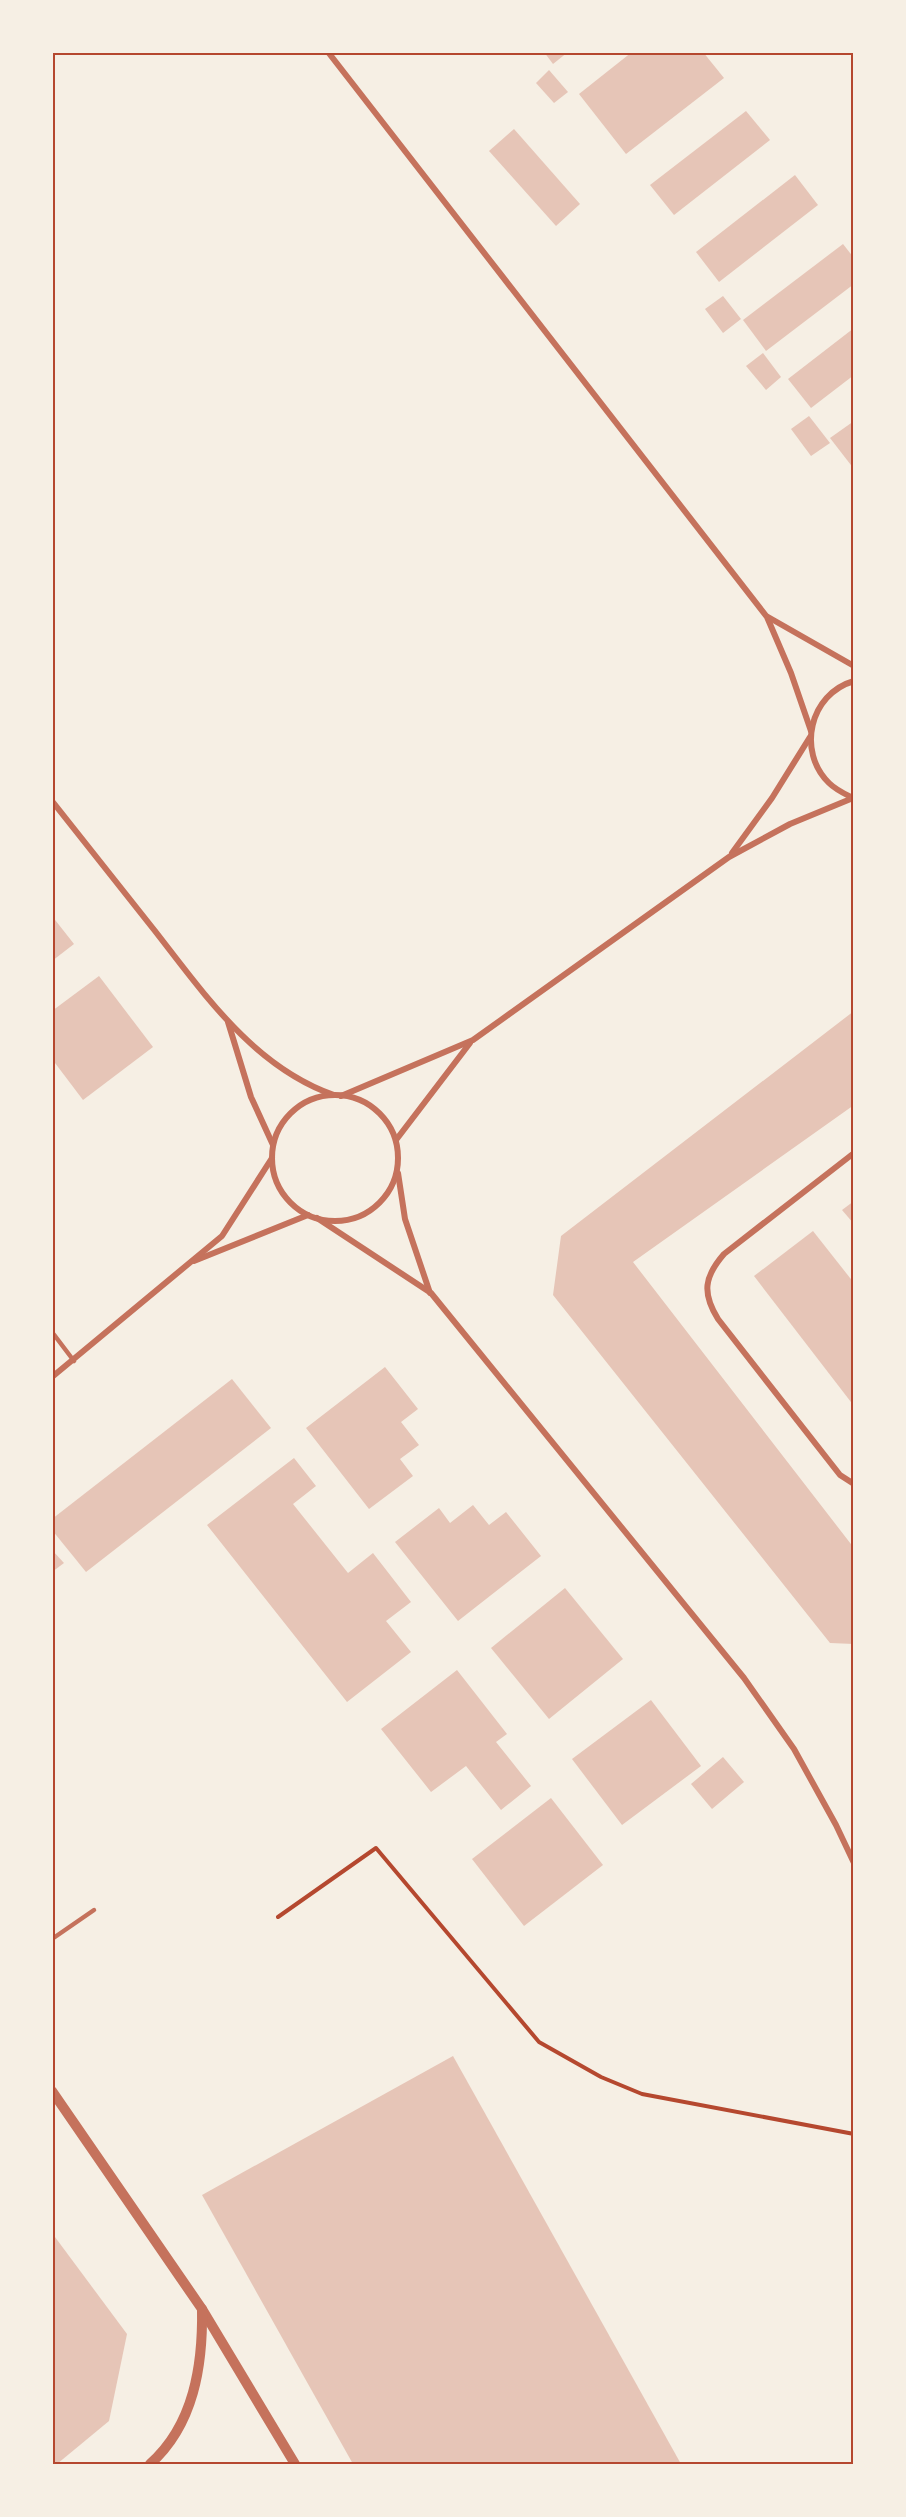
<svg xmlns="http://www.w3.org/2000/svg" width="906" height="2517" font-family="'Varela Round',sans-serif">
	<rect width="100%" height="100%" fill="#f6efe4"/>
	<g fill="#e6c5b7">
		<polygon points="544,52 568,52 553,64"/>
		<polygon points="632,52 703,52 724,78 626,154 579,94"/>
		<polygon points="549,70 568,92 554,103 536,83"/>
		<polygon points="746,111 770,140 674,215 650,185"/>
		<polygon points="514,129 580,204 556,226 489,151"/>
		<polygon points="795,175 818,205 719,282 696,252"/>
		<polygon points="843,244 854,258 854,284 766,351 743,320"/>
		<polygon points="723,296 741,319 723,333 705,309"/>
		<polygon points="854,328 854,375 811,408 788,379"/>
		<polygon points="763,353 781,377 766,390 746,366"/>
		<polygon points="809,416 830,443 811,456 791,429"/>
		<polygon points="854,421 854,469 830,438"/>
		<polygon points="52,916 74,944 52,961"/>
		<polygon points="99,976 153,1047 83,1100 52,1059 52,1011"/>
		<polygon points="854,1011 854,1105 633,1262 854,1548 854,1644 830,1643 553,1295 561,1236"/>
		<polygon points="854,1201 854,1224 842,1210"/>
		<polygon points="813,1231 854,1283 854,1406 754,1276"/>
		<polygon points="385,1367 418,1409 401,1422 419,1445 400,1459 413,1476 369,1509 306,1428"/>
		<polygon points="232,1379 271,1428 86,1572 52,1530 52,1519"/>
		<polygon points="294,1458 316,1486 293,1504 348,1573 373,1553 411,1602 386,1621 411,1652 347,1702 207,1525"/>
		<polygon points="473,1505 489,1525 506,1512 541,1556 458,1621 395,1542 439,1508 450,1523"/>
		<polygon points="52,1550 64,1563 52,1572"/>
		<polygon points="565,1588 623,1659 549,1719 491,1648"/>
		<polygon points="457,1670 507,1734 496,1742 531,1786 501,1810 466,1766 431,1792 381,1729"/>
		<polygon points="651,1700 701,1766 622,1825 572,1759"/>
		<polygon points="723,1757 744,1782 712,1809 691,1784"/>
		<polygon points="551,1798 603,1865 524,1926 472,1859"/>
		<polygon points="453,2056 681,2464 353,2464 202,2195"/>
		<polygon points="52,2233 127,2334 109,2421 57,2464 52,2464"/>
	</g>
	<g fill="none" stroke-linecap="round" stroke-linejoin="round">
		<polyline stroke="#b5482f" stroke-width="4" points="278,1917 376,1848 539,2042 601,2077 642,2094 854,2134"/>
		<g stroke="#c5725c" stroke-width="4.5">
			<polyline points="52,1332 74,1361"/>
			<polyline points="52,1939 94,1910"/>
		</g>
		<g stroke="#c5725c" stroke-width="6">
			<polyline points="328,52 767,617 791,673 811,731"/>
			<polyline points="768,617 854,666"/>
			<path d="M853,798C845,794 836,790 829,783C797,752 809,694 854,681"/>
			<path d="M52,801C87,845 121,888 155,931C205,995 254,1067 334,1095"/>
			<polyline points="732,853 772,798 810,737"/>
			<polyline points="228,1022 251,1097 273,1145"/>
			<circle cx="335" cy="1158" r="63"/>
			<polyline points="341,1096 473,1040 729,857 790,824 853,798"/>
			<polyline points="396,1140 470,1043"/>
			<path d="M854,1153L724,1254C704,1277 702,1293 718,1319L840,1475L854,1484"/>
			<polyline points="398,1173 405,1219 430,1293"/>
			<polyline points="317,1218 431,1293 744,1678 794,1749 836,1825 854,1863"/>
			<polyline points="194,1261 308,1215"/>
			<polyline points="52,1377 222,1236 272,1158"/>
		</g>
		<g stroke="#c5725c" stroke-width="10">
			<polyline points="52,2091 202,2309 295,2464"/>
			<path d="M150,2464C194,2425 203,2365 202,2309"/>
		</g>
	</g>
	<rect width="906" height="2517" fill="none" stroke="#f6efe4" stroke-width="108"/>
	<rect x="54" y="54" width="798" height="2409" fill="none" stroke="#b5482f" stroke-width="2"/>
</svg>
